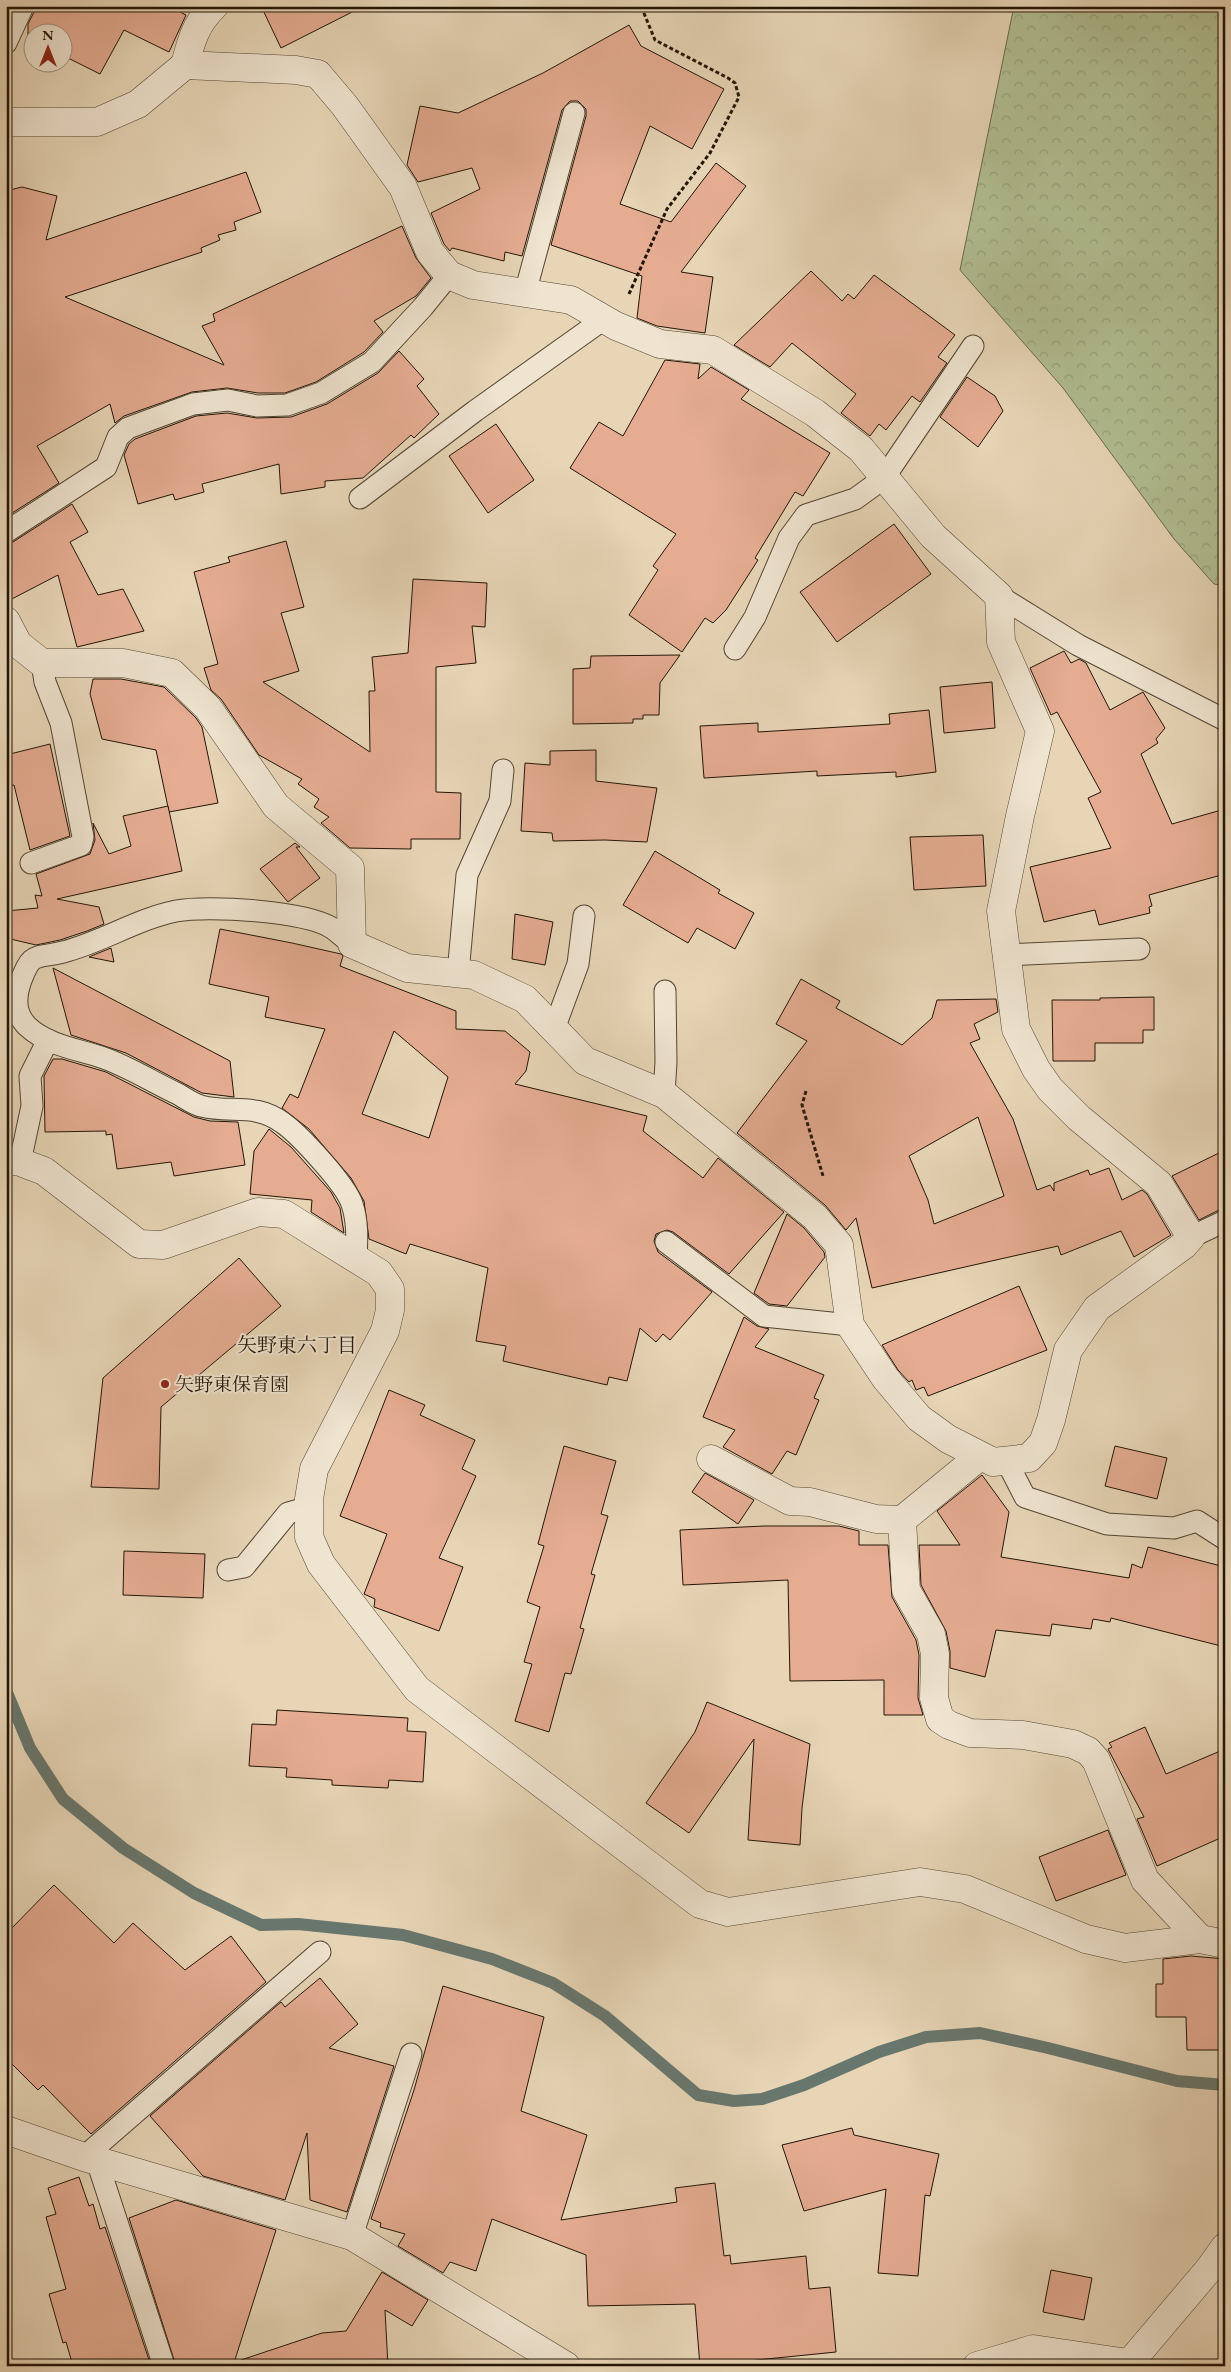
<svg xmlns="http://www.w3.org/2000/svg" width="1231" height="2372" font-family="'EB Garamond','Noto Serif JP',serif">
	<defs>
		<pattern id="forest-crowns" width="20" height="18" patternUnits="userSpaceOnUse" patternTransform="scale(1.25)"><rect width="20" height="18" fill="#b1be92"/><path d="M2 6a3 3 0 1 1 6 0M12 15a3 3 0 1 1 6 0" fill="none" stroke="#98a27c"/></pattern>
	</defs>
	<rect width="100%" height="100%" fill="#e7d5b6"/>
	<filter id="stains"><feTurbulence type="fractalNoise" baseFrequency=".004" numOctaves="4"/><feColorMatrix values="0 0 0 0 .2 0 0 0 0 .09 0 0 0 0 .02 0 0 0 .5 -.17"/></filter>
	<radialGradient id="worn" r=".72"><stop offset=".6" stop-color="#630" stop-opacity="0"/><stop offset="1" stop-color="#630" stop-opacity=".3"/></radialGradient>
	<polygon fill="url(#forest-crowns)" stroke="#6a6a4c" points="1014,6 1225,6 1225,586 1214,584 1174,539 1063,388 960,270"/>
	<g fill="none" stroke-linecap="round" stroke-linejoin="round">
		<polyline stroke="#68776e" stroke-width="12" points="6,1690 30,1748 63,1799 123,1848 194,1893 261,1925 298,1924 403,1935 492,1959 553,1983 605,2016 698,2095 734,2101 762,2099 804,2085 879,2052 926,2037 980,2033 1048,2048 1177,2081 1225,2085"/>
	</g>
	<g fill="#e5ac92" stroke="#221507" fill-rule="evenodd">
		<polygon points="37,6 168,6 186,15 169,52 124,30 100,74 62,55 62,32 32,32 32,39 28,37 28,24"/>
		<polygon points="261,6 364,6 281,48"/>
		<polygon points="629,25 641,46 724,89 692,149 650,126 620,204 671,222 716,163 746,186 681,272 713,277 705,333 657,326 637,318 642,276 551,245 586,116 586,109 578,101 570,101 562,110 522,256 505,252 504,261 452,248 450,251 444,244 431,213 480,189 472,168 418,182 407,165 420,106 458,113 543,73"/>
		<polygon points="246,172 261,212 234,222 236,230 218,235 220,240 201,248 202,252 65,297 224,365 202,326 215,321 213,314 402,226 416,258 431,278 416,296 374,321 383,332 364,352 316,382 285,393 258,393 227,388 192,392 124,416 115,423 110,404 37,446 59,483 6,517 6,191 22,187 57,196 46,240"/>
		<polygon points="811,271 842,301 848,294 854,299 874,275 955,335 938,357 947,363 920,402 912,396 886,430 879,424 870,436 841,413 856,394 792,343 770,367 734,345"/>
		<polygon points="399,351 424,379 417,386 439,414 414,438 411,435 363,478 325,481 325,487 281,494 279,464 202,484 204,492 175,500 173,494 138,504 124,455 129,444 135,439 196,416 227,413 257,418 291,417 327,404 378,373"/>
		<polygon points="665,360 700,364 698,379 711,367 749,390 741,399 830,453 803,496 795,492 755,558 758,560 726,610 713,623 705,618 682,652 629,615 658,570 653,566 676,534 570,468 599,422 623,436"/>
		<polygon points="967,377 995,396 1003,411 978,447 940,417"/>
		<polygon points="496,424 534,480 488,513 449,456"/>
		<polygon points="72,504 88,532 70,542 98,595 123,589 144,631 77,647 58,575 6,602 6,544 13,542"/>
		<polygon points="894,524 931,574 837,642 800,592"/>
		<polygon points="286,541 304,607 281,613 299,671 263,682 370,752 369,691 375,691 372,657 408,653 413,579 487,583 485,627 472,626 476,663 436,667 436,792 461,793 460,839 411,839 411,849 350,848 321,823 329,817 314,807 319,799 298,784 302,779 259,755 221,699 211,690 204,668 218,664 194,572 230,562 228,557"/>
		<polygon points="1064,651 1071,663 1079,659 1086,663 1110,710 1143,692 1165,728 1156,739 1158,743 1141,754 1172,824 1225,809 1225,874 1149,895 1152,906 1149,907 1150,913 1099,925 1095,910 1044,922 1030,867 1111,848 1088,798 1101,792 1057,712 1051,715 1030,668"/>
		<polygon points="680,655 660,683 659,715 643,715 643,719 633,719 633,723 573,724 573,669 590,668 591,656"/>
		<polygon points="93,679 121,679 164,687 196,718 202,727 218,803 169,812 156,750 102,739 90,694"/>
		<polygon points="992,682 995,728 944,733 940,687"/>
		<polygon points="929,710 936,772 896,777 896,772 817,776 817,771 704,778 700,726 758,723 758,732 890,724 889,714"/>
		<polygon points="50,744 70,836 30,850 14,785 6,787 6,755"/>
		<polygon points="596,750 596,781 657,788 647,842 605,840 553,841 552,833 521,831 525,763 550,765 550,751"/>
		<polygon points="168,806 182,871 57,899 99,907 104,924 87,931 60,940 36,945 6,938 6,911 38,908 35,895 42,896 36,874 90,854 95,840 93,823 109,854 131,846 123,816"/>
		<polygon points="983,835 986,886 914,890 910,837"/>
		<polygon points="295,843 300,847 296,847 320,878 288,902 260,869"/>
		<polygon points="655,851 720,890 718,893 754,913 735,949 697,928 688,943 623,905"/>
		<polygon points="515,914 553,922 545,965 512,959"/>
		<path d="M220,929L292,943L341,954L343,956L340,966L456,1011V1029L505,1031L530,1052L526,1071L515,1084L647,1116L643,1131L703,1178L718,1158L784,1212L729,1274L673,1232L667,1230L656,1234L654,1241L658,1252L712,1292L670,1340L663,1334L656,1342L640,1328L627,1381L609,1377L607,1385L503,1361L506,1346L476,1341L488,1268L410,1244L406,1254L369,1239L364,1201L351,1178L309,1129L282,1108L290,1094L298,1098L325,1029L265,1017L269,997L209,984ZM394,1031L448,1077L429,1138L362,1114Z"/>
		<polygon points="111,948 114,962 89,957 96,954"/>
		<polygon points="53,968 230,1061 234,1097 202,1093 126,1053 71,1035"/>
		<path d="M801,979L840,1001L836,1008L902,1045L932,1018L937,1000L996,999L998,1012L974,1024L980,1039L970,1043L1013,1119L1037,1190L1050,1185L1054,1191V1183L1088,1170L1090,1175L1109,1168L1122,1200L1142,1190L1147,1194L1171,1235L1134,1257L1121,1231L1061,1255L1058,1246L872,1288L856,1218L846,1230L825,1205L737,1133L807,1041L776,1024ZM978,1117L1004,1196L934,1224L928,1200L909,1156Z"/>
		<polygon points="1154,997 1154,1030 1143,1030 1143,1043 1095,1043 1095,1061 1053,1061 1052,1000 1100,1000 1100,998"/>
		<polygon points="53,1059 62,1059 106,1072 194,1117 210,1121 238,1122 245,1165 174,1176 171,1162 117,1169 112,1134 106,1135 106,1131 45,1132 44,1076"/>
		<polygon points="269,1129 291,1147 331,1192 340,1208 344,1233 311,1212 312,1200 250,1194 254,1151"/>
		<polygon points="1225,1150 1225,1207 1199,1220 1172,1176"/>
		<polygon points="787,1214 804,1228 824,1252 825,1257 787,1306 769,1304 754,1293"/>
		<polygon points="239,1258 281,1306 161,1407 159,1489 91,1487 103,1378"/>
		<polygon points="1019,1286 1047,1350 928,1396 924,1387 916,1390 912,1380 909,1382 898,1370 882,1345"/>
		<polygon points="744,1317 757,1326 769,1329 755,1347 824,1375 814,1398 819,1400 796,1455 787,1451 772,1474 723,1447 735,1430 703,1417"/>
		<polygon points="389,1390 425,1405 420,1415 475,1440 462,1469 476,1476 439,1558 463,1567 439,1631 374,1607 375,1599 364,1594 387,1534 340,1516"/>
		<polygon points="564,1446 616,1461 601,1514 608,1516 591,1574 595,1575 580,1628 584,1629 571,1674 565,1673 549,1732 515,1721 532,1664 524,1662 540,1607 527,1602 544,1546 538,1544"/>
		<polygon points="1115,1446 1167,1458 1157,1499 1105,1486"/>
		<polygon points="705,1473 754,1500 738,1524 692,1492"/>
		<polygon points="982,1475 1009,1512 1001,1557 1129,1578 1132,1564 1142,1568 1148,1547 1225,1567 1225,1647 1111,1618 1110,1622 1093,1619 1091,1629 1052,1624 1050,1636 996,1630 985,1677 950,1668 950,1651 946,1631 921,1585 919,1545 960,1545 937,1511"/>
		<polygon points="764,1526 839,1526 859,1531 859,1545 888,1545 892,1597 916,1640 919,1655 918,1698 923,1715 884,1715 884,1680 790,1681 788,1580 683,1585 680,1530"/>
		<polygon points="124,1551 205,1554 203,1598 123,1595"/>
		<polygon points="707,1702 810,1744 802,1808 800,1845 748,1840 754,1739 689,1833 646,1803 695,1732"/>
		<polygon points="277,1710 408,1718 407,1731 426,1732 423,1782 389,1780 388,1788 332,1785 332,1780 286,1777 287,1768 249,1766 252,1724 276,1725"/>
		<polygon points="1145,1727 1166,1774 1225,1749 1225,1836 1157,1866 1137,1819 1144,1817 1108,1749 1112,1747 1109,1743"/>
		<polygon points="1108,1830 1126,1875 1056,1901 1039,1857"/>
		<polygon points="54,1885 114,1943 133,1923 185,1970 231,1936 266,1982 91,2134 43,2085 38,2090 6,2058 6,1934"/>
		<polygon points="1191,1956 1225,1959 1225,2050 1187,2050 1186,2017 1156,2017 1156,1984 1163,1984 1163,1959"/>
		<polygon points="320,1978 358,2024 329,2048 394,2066 347,2212 310,2200 307,2133 285,2200 203,2176 150,2116 281,2002 285,2007"/>
		<polygon points="443,1986 544,2017 521,2111 587,2135 561,2220 677,2202 675,2188 715,2183 724,2256 730,2255 731,2264 806,2256 809,2289 830,2287 836,2352 737,2362 737,2366 700,2366 695,2304 588,2306 586,2255 492,2219 476,2271 450,2262 443,2273 398,2246 405,2234 380,2227 381,2223 371,2219 414,2090"/>
		<polygon points="852,2128 854,2135 939,2154 930,2196 925,2195 918,2276 878,2273 886,2189 804,2211 782,2145"/>
		<polygon points="79,2177 89,2206 93,2204 100,2229 105,2227 151,2366 73,2366 66,2342 63,2343 49,2294 66,2289 46,2217 56,2214 48,2188"/>
		<polygon points="176,2200 276,2230 233,2366 176,2366 129,2218"/>
		<polygon points="1051,2270 1092,2278 1084,2320 1043,2312"/>
		<polygon points="382,2272 428,2300 412,2326 385,2310 388,2366 242,2366 241,2360 322,2333 346,2331"/>
	</g>
	<g fill="none" stroke-linecap="round" stroke-linejoin="round">
		<defs>
			<g id="lane">
				<polyline points="6,43 23,6"/>
				<polyline points="525,293 574,113"/>
				<polyline points="360,498 475,411 604,319"/>
				<polyline points="6,532 106,467 118,437 128,428 193,404 228,400 257,406 287,405 321,393 372,362 423,307 449,275"/>
				<polyline points="999,596 1078,645 1225,720"/>
				<polyline points="735,649 755,617 789,538 806,515 855,499 884,478 973,346"/>
				<polyline points="31,863 81,845 83,837 61,723 45,682 42,663"/>
				<path d="M352,944C345,939 339,933 332,928C305,911 208,905 176,911C137,919 102,942 63,952C35,959 32,950 20,983C15,998 15,1014 27,1026C47,1045 76,1049 101,1057C128,1066 152,1082 178,1094C185,1098 193,1104 201,1106C230,1114 255,1102 283,1123C300,1135 346,1185 352,1204C358,1222 357,1240 356,1259"/>
				<polyline points="1006,955 1139,949"/>
				<polyline points="458,973 467,875 500,801 503,770"/>
				<polyline points="554,1029 578,964 584,916"/>
				<polyline points="664,1094 666,1062 665,991"/>
				<polyline points="20,1162 32,1106 30,1076 48,1040"/>
				<polyline points="1191,1237 1225,1221"/>
				<polyline points="666,1242 764,1316 850,1325"/>
				<polyline points="1006,1460 1025,1497 1107,1524 1174,1528 1197,1521 1225,1539"/>
				<polyline points="228,1570 244,1567 288,1513 309,1507"/>
				<polyline points="84,2157 320,1952"/>
				<polyline points="97,2161 164,2366"/>
				<polyline points="352,2236 411,2054"/>
			</g>
			<g id="street">
				<path d="M185,65C191,41 196,23 214,6"/>
				<polyline points="6,122 97,122 138,104 185,65 296,70 318,74 345,106 403,187 430,252 449,275 473,285 571,300 616,326 660,344 713,350 815,413 861,449 933,536 999,596 1001,642 1040,731 1020,816 1001,911 1016,1029 1036,1069 1050,1089 1079,1118 1159,1184 1191,1237 1184,1245 1097,1308 1068,1350 1051,1420 1043,1443 1029,1458 993,1462 948,1439 919,1418 886,1379 850,1325 839,1245 815,1217 664,1094 585,1061 525,999 474,975 407,968 352,944 350,868 276,806 208,708 172,673 123,663 42,663 18,644 6,621"/>
				<polyline points="6,1160 20,1162 44,1171 139,1244 163,1245 258,1212 284,1214 379,1273 390,1289 390,1310 385,1331 314,1469 309,1499 309,1537 321,1564 417,1689 700,1904 728,1912 920,1882 965,1889 1086,1939 1125,1948 1200,1939 1225,1944"/>
				<polyline points="980,1456 902,1520 906,1590 931,1634 935,1654 934,1698 940,1719 949,1725 970,1733 1023,1735 1073,1744 1088,1751 1096,1760 1145,1880 1200,1939"/>
				<polyline points="711,1459 790,1501 810,1502 876,1519 902,1520"/>
				<polyline points="6,2130 84,2157 352,2236 566,2366"/>
				<polyline points="977,2366 1033,2349 1128,2363"/>
				<polyline points="1127,2366 1210,2268 1225,2247"/>
			</g>
		</defs>
		<use href="#lane" stroke="#534533" stroke-width="23"/>
		<use href="#street" stroke="#534533" stroke-width="29"/>
		<g stroke="#221507" stroke-width="3" stroke-dasharray="4 2.5" stroke-linecap="butt">
			<polyline points="629,294 667,209 710,153 739,97 735,83 728,78 655,40 641,6"/>
			<polyline points="806,1091 802,1105 823,1176"/>
		</g>
		<use href="#lane" stroke="#efe4d0" stroke-width="21"/>
		<use href="#street" stroke="#efe4d0" stroke-width="28"/>
	</g>
	<circle fill="#8f2418" stroke="#efe4d0" stroke-width="2" cx="165" cy="1384" r="5"/>
	<g text-anchor="middle" stroke-width="4" stroke-linejoin="round" paint-order="stroke">
		<g font-size="19" fill="#221507" stroke="#efe4d0" text-anchor="start">
			<text x="175" y="1391">矢野東保育園</text>
		</g>
		<g font-size="20" fill="#221507" stroke="#efe4d0">
			<text x="297" y="1352">矢野東六丁目</text>
		</g>
	</g>
	<rect width="1231" height="2372" fill="none" stroke="#e7d5b6" stroke-width="25"/>
	<rect x="8" y="8" width="1216" height="2357" fill="none" stroke="#221507" stroke-width="2.5"/>
	<rect x="12" y="12" width="1206" height="2347" fill="none" stroke="#221507"/>
	<g transform="translate(48 48)"><circle r="24" fill="#efe4d0" stroke="#9d9180"/>
	<path d="M0-4L9 19L0 12L-9 19Z" fill="#8f2418"/>
	<text y="-8" font-size="14" font-weight="bold" text-anchor="middle" fill="#221507">N</text>
	</g>
	<rect width="100%" height="100%" filter="url(#stains)"/>
	<rect width="100%" height="100%" fill="url(#worn)"/>
</svg>
